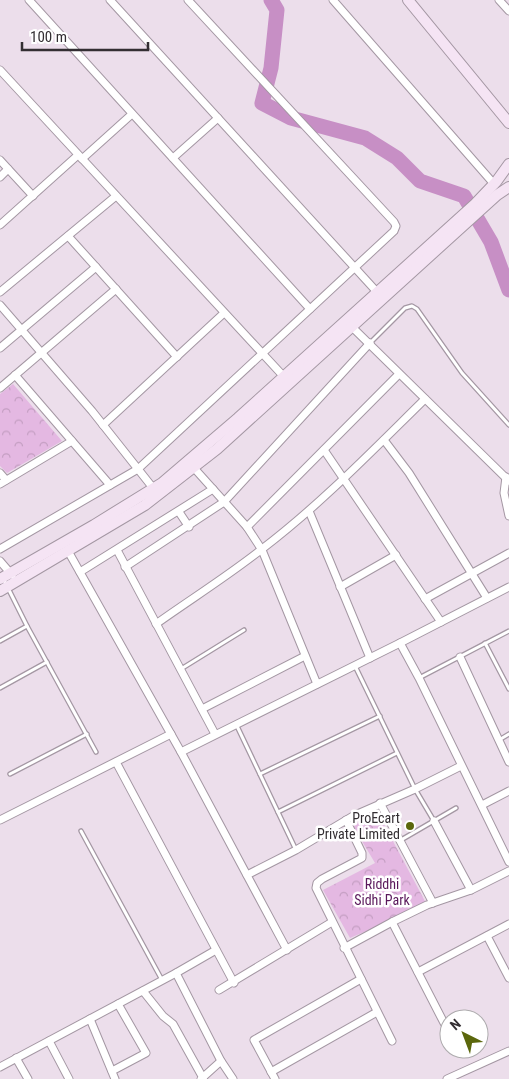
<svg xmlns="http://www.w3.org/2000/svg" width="509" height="1079" font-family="'Roboto Condensed',sans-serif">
	<defs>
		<pattern id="park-crowns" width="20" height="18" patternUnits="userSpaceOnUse" patternTransform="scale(1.25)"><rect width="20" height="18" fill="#e4b8e2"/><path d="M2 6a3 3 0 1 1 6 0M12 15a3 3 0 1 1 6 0" fill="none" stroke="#c49ec2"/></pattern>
	</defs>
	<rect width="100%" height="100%" fill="#ecdeeb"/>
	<g fill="url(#park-crowns)">
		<polygon points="13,384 62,441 7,473 0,466 0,394"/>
		<polygon points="378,813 427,905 350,938 323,890 375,863 353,826"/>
	</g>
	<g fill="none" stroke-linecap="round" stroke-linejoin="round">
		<polyline stroke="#c78fc5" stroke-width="15" points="271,0 277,10 271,68 262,103 291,118 365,138 397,158 420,181 464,196 491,242 509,290"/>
		<defs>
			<g id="lane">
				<polyline points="371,342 405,308 412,306 417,309 462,373 509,425"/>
				<polyline points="3,578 27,626 96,752"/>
				<polyline points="0,641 27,626"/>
				<polyline points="485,643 509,689"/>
				<polyline points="355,666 415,789 434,821"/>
				<polyline points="181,669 244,630"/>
				<polyline points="419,678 509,631"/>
				<polyline points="0,688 47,662"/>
				<polyline points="236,724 296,850"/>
				<polyline points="499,740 509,734"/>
				<polyline points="10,774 87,734"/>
				<polyline points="260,774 380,716"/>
				<polyline points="278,812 397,753"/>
				<polyline points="81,831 162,980"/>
				<polyline points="401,840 456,808"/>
			</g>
			<g id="street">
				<polyline points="29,0 310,309"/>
				<polyline points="110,0 377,292"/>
				<polyline points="333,0 494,184"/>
				<polyline points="499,0 509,11"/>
				<polyline points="0,70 286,379"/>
				<polyline points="173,158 218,118"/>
				<polyline points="82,159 132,114"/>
				<polyline points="0,160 33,196"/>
				<polyline points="0,177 8,169"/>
				<polyline points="0,225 78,155"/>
				<polyline points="68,236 177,357"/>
				<polyline points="0,292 116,196"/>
				<polyline points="0,305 92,411 153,488"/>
				<polyline points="352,327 509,481"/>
				<polyline points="0,348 96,267"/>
				<polyline points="15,375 110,485"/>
				<polyline points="0,388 116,289"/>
				<polyline points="103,425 224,313"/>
				<polyline points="384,440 409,473 487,598"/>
				<polyline points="324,450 441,622"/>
				<polyline points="194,468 247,527 262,550 317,684"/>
				<polyline points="0,473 6,480"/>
				<polyline points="506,477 504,493 509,516"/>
				<polyline points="0,484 72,441"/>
				<polyline points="309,511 370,658"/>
				<polyline points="179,512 189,527"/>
				<polyline points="247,527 399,374"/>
				<polyline points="0,549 138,469 394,231 396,226 394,222 188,0"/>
				<polyline points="117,550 215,734"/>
				<polyline points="68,551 181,752 287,950"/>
				<polyline points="0,561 12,575"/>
				<polyline points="125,567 224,502 370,343"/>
				<polyline points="80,572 213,489"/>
				<polyline points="340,587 396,555"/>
				<polyline points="425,599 509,553"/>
				<path d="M156,624C191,599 228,576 262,549C321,504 372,451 425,399"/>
				<polyline points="400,643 419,678 509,862"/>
				<polyline points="460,657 509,762"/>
				<polyline points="202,709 305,656"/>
				<polyline points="181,752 400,643 509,587"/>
				<polyline points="116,762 234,983"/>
				<polyline points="380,803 433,903"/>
				<polyline points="482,805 509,791"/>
				<polyline points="0,820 171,734"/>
				<polyline points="346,820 362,853 362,858 322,879 317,883 316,888 392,1041"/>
				<polyline points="434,821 471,890"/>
				<polyline points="247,875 296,850 353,816 415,789 461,766"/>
				<polyline points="392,922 444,1023"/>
				<polyline points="487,936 509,978"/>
				<polyline points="344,948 392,922 427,905 471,890 509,871"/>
				<polyline points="418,972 509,924"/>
				<polyline points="176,973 221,1061 233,1079"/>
				<polyline points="219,990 332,922"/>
				<polyline points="143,991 163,1016 173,1024 203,1078"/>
				<polyline points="90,1019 115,1079"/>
				<polyline points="49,1041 69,1079"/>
				<polyline points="16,1058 28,1079"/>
				<polyline points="0,1067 176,973 216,950"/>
				<polyline points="112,1071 146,1053 118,1004"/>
				<polyline points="271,1072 377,1012"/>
				<polyline points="201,1079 221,1061"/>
				<polyline points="275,1079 254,1040 361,979"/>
				<polyline points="447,1079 509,1051"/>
			</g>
			<g id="secondary">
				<polyline points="408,0 509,123"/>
				<polyline points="0,579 94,525 162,483 238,418 475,204 496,182 509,164"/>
				<polyline points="0,591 145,505 217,449 497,195 509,187"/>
			</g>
		</defs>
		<use href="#lane" stroke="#a497a3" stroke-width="5.5"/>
		<use href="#street" stroke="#a497a3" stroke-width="9"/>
		<use href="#secondary" stroke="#a497a3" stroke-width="12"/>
		<use href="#lane" stroke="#fff" stroke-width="3"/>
		<use href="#street" stroke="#fff" stroke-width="7"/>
		<use href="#secondary" stroke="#f5e4f4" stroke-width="10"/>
	</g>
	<circle fill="#5b670c" stroke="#fff" stroke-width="2" cx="410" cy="826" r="5"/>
	<g text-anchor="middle" stroke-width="5" stroke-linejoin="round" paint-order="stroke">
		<g font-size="14" fill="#332e32" stroke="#fff" text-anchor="end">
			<text x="400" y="823">ProEcart<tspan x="400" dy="16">Private Limited</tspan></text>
		</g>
		<g font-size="14" fill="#5a185b" stroke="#fff">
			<text x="382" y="889">Riddhi<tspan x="382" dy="16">Sidhi Park</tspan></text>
		</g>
	</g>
	<g transform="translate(464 1034) rotate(318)"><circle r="24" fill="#ffffff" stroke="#adabad"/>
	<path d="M0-4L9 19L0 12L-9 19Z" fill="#5b670c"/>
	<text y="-8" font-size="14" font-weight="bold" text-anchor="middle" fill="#332e32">N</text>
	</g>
	<path d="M22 42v8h126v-8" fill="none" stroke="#332e32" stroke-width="2.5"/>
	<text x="30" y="42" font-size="15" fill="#332e32" stroke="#ffffff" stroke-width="4" paint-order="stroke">100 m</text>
</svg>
